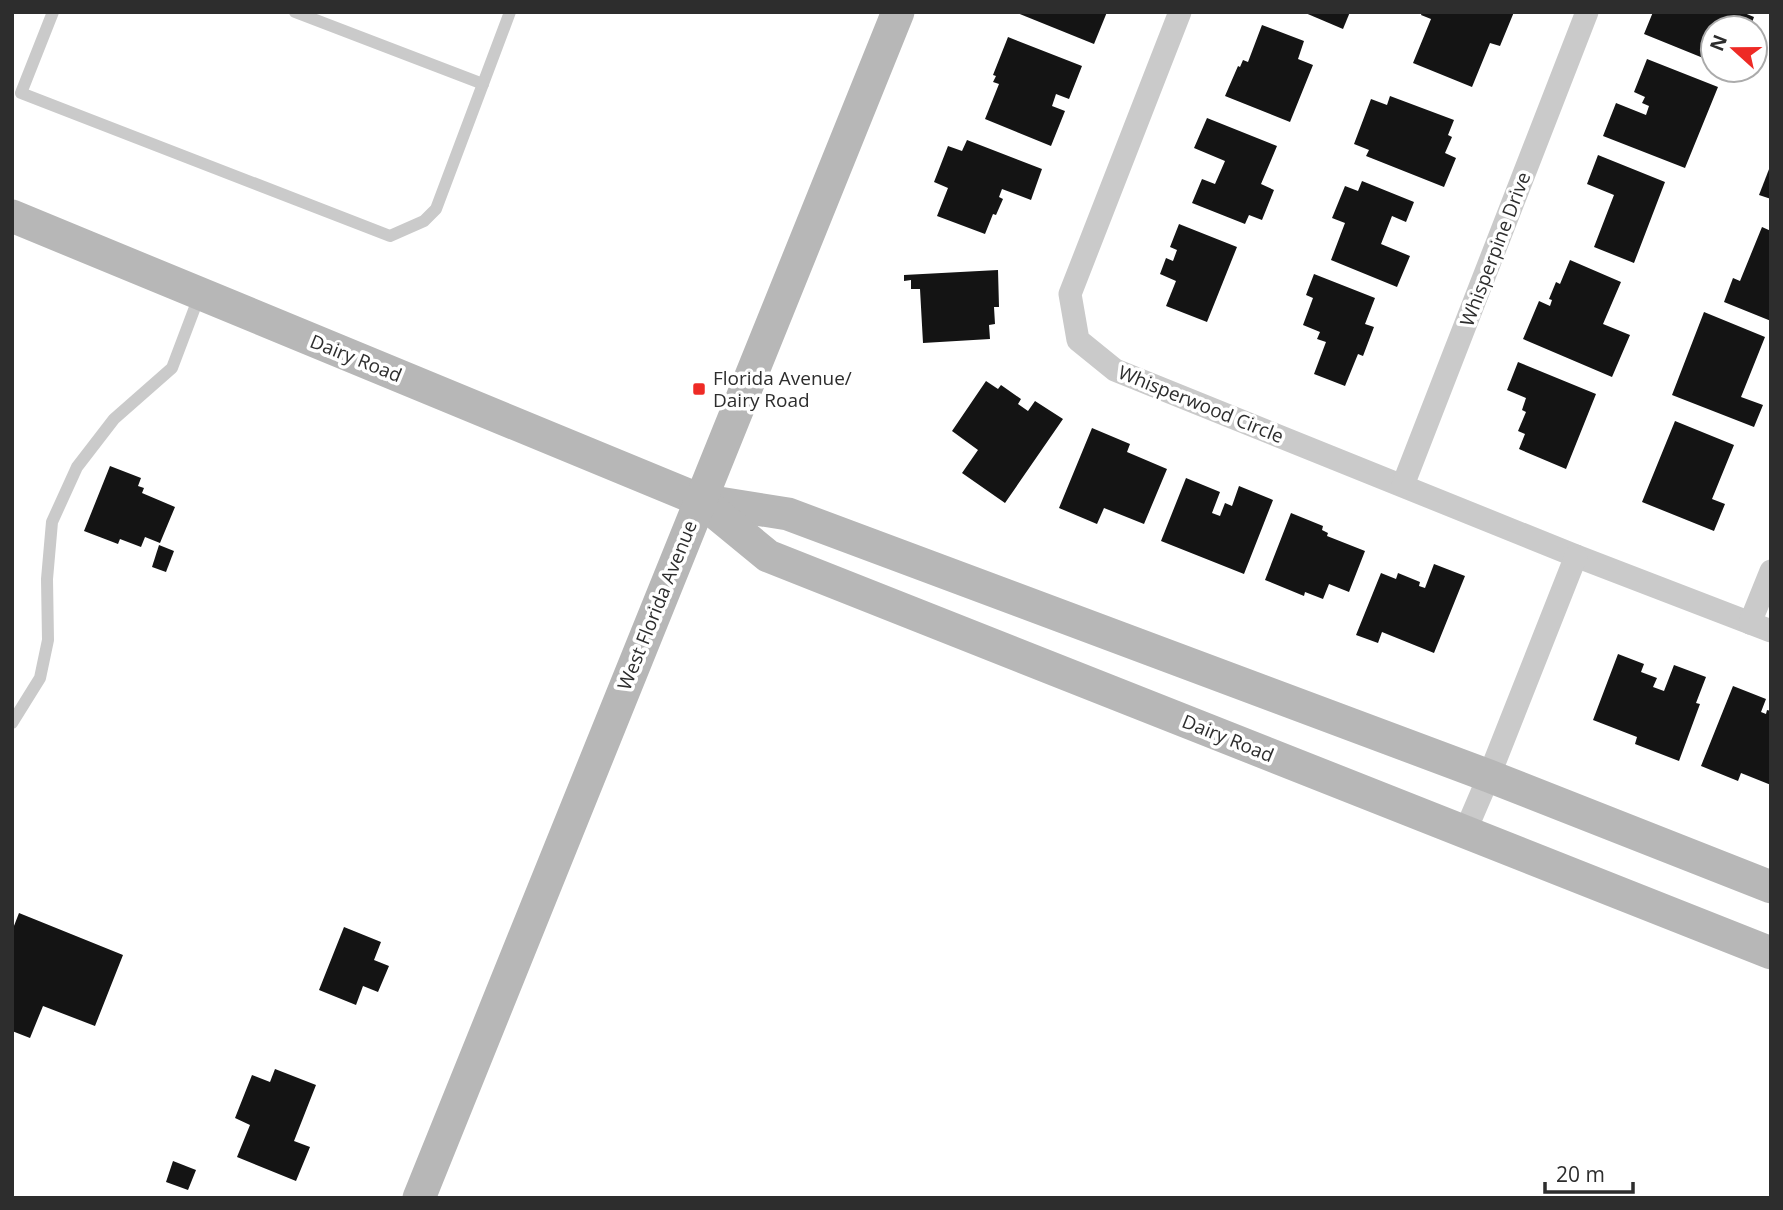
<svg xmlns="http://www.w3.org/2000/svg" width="1783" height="1210" font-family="'Open Sans',sans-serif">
	<rect width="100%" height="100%" fill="#fff"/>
	<g fill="#141414">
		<polygon points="1015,12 1107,12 1094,44"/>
		<polygon points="1303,12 1350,12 1343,29"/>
		<polygon points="1422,12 1514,12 1500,46 1490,43 1472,87 1413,63 1431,19 1421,15"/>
		<polygon points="1653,12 1742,12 1754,17 1750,28 1713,28 1713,62 1644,34"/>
		<polygon points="1262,25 1304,41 1298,59 1313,65 1290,122 1225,96 1238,66 1240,67 1243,60 1248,62"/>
		<polygon points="1008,37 1082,66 1069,99 1056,94 1052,106 1065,111 1051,146 985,119 999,84 993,82 996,76 993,75"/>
		<polygon points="1647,59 1718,87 1685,168 1603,136 1616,103 1646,115 1649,106 1642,103 1645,97 1634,92"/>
		<polygon points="1390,96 1454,120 1448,135 1452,137 1445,153 1456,158 1444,187 1366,156 1369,150 1354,144 1371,99 1387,105"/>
		<polygon points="1207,118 1277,146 1261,184 1274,190 1262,220 1249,215 1245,224 1192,203 1202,179 1215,184 1225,161 1194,148"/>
		<polygon points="967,140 1042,169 1031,200 1002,189 999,197 1003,199 996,215 993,214 985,234 937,216 948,188 934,182 948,146 962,151"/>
		<polygon points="1598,155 1665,182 1634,263 1594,247 1614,195 1587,184"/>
		<polygon points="1771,164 1771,199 1759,195"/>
		<polygon points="1362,181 1414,202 1406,222 1392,216 1381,244 1410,256 1397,287 1331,260 1345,223 1332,218 1345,186 1358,191"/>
		<polygon points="1179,224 1237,247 1207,322 1166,306 1176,281 1160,274 1166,258 1173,261 1177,250 1170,247"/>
		<polygon points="1762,227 1771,231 1771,321 1724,302 1733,278 1740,281"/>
		<polygon points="1570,260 1621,282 1603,324 1630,335 1612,377 1523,339 1539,301 1550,306 1552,300 1549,299 1556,282 1560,284"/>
		<polygon points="998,270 999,307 994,307 995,324 989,325 990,339 923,343 920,289 911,289 911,280 904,281 904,275"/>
		<polygon points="1314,274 1375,298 1365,324 1374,327 1363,356 1358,354 1345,386 1314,374 1326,342 1317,339 1320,332 1303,325 1313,298 1306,295"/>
		<polygon points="1704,312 1765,337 1741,397 1763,405 1754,427 1672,395"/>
		<polygon points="1518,362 1596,394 1566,469 1519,449 1525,434 1518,431 1526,412 1522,410 1526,398 1507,390"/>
		<polygon points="986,381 998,389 1001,385 1021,399 1018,404 1028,411 1035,401 1063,419 1005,503 962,473 978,450 952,431"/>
		<polygon points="1675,421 1734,445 1712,499 1725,504 1714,531 1642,502"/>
		<polygon points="1092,428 1130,444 1127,452 1167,469 1144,524 1104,508 1097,524 1059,508"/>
		<polygon points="110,466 141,478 138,486 144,488 142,493 175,507 160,543 145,537 141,547 120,539 118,544 84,531"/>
		<polygon points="1186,478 1220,492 1212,513 1220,516 1225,503 1232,506 1239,486 1273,500 1244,574 1161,541"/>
		<polygon points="1291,513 1323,526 1322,530 1328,533 1327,536 1365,551 1349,592 1329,584 1323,599 1305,592 1304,596 1265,580"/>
		<polygon points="159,545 174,551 166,572 152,567"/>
		<polygon points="1434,564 1465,576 1434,653 1382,632 1378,643 1356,635 1381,573 1396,579 1398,573 1420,582 1419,586 1425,588"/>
		<polygon points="1618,654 1644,664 1641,672 1657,678 1653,687 1664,691 1674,665 1706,677 1696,703 1700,704 1679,761 1635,744 1637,737 1593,720"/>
		<polygon points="1733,686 1766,699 1761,712 1766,714 1767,710 1771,711 1771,785 1741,773 1738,781 1701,766"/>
		<polygon points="19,913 123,955 95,1026 43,1006 30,1038 12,1031 12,931"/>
		<polygon points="344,927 381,942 374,960 389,966 378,992 363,986 356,1005 319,990"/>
		<polygon points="275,1069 316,1085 294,1141 310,1147 296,1181 237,1157 250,1125 235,1118 252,1075 270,1082"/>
		<polygon points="173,1161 196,1170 188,1190 166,1182"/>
	</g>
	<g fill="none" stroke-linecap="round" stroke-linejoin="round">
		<g stroke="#cacaca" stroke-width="12">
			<polyline points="53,12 21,93 390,236 424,221 436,209 510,12"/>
			<polyline points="295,12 483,84"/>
			<polyline points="12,723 40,678 48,640 47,579 52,522 77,467 114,419 172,368 200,294"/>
		</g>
		<g stroke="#cacaca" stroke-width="23">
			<polyline points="1180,12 1070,294 1078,340 1115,370 1576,556 1771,631"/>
			<polyline points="1403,485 1587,12"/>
			<polyline points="1750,623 1771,571"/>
			<polyline points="1465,832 1489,776 1576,556"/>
		</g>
		<g stroke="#b7b7b7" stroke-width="33">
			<polyline points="12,216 700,500 788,514 1489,776 1771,887"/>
			<polyline points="701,501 768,556 1771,953"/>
			<polyline points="419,1198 898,12"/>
		</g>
	</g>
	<rect fill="#ee2a25" stroke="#fff" stroke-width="2.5" x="692" y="382" width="14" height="14" rx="3.5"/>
	<g text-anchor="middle" stroke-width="7" stroke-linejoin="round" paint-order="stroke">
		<g font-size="19" fill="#2d2d2d" stroke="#fff">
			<text transform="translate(1495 249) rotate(-69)" y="7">Whisperpine Drive</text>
			<text transform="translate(356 358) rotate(22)" y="7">Dairy Road</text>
			<text transform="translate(1201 404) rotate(22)" y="7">Whisperwood Circle</text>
			<text transform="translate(657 605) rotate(-68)" y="7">West Florida Avenue</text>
			<text transform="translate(1228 738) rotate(22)" y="7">Dairy Road</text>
		</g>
		<g font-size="19" fill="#2d2d2d" stroke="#fff" text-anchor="start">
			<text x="713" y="385">Florida Avenue/<tspan x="713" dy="22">Dairy Road</tspan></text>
		</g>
	</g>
	<rect width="1783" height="1210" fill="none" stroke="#2d2d2d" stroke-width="28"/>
	<g transform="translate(1734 49) rotate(291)"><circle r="33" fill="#ffffff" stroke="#ababab" stroke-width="2"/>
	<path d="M0-5L12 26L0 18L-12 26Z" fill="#ee2a25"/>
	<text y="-10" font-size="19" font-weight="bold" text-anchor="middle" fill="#2d2d2d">N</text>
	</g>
	<path d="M1545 1182v10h88v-10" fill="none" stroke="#2d2d2d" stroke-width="3.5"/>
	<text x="1556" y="1182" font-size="21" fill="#2d2d2d" stroke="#ffffff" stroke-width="5" paint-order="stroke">20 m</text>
</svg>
